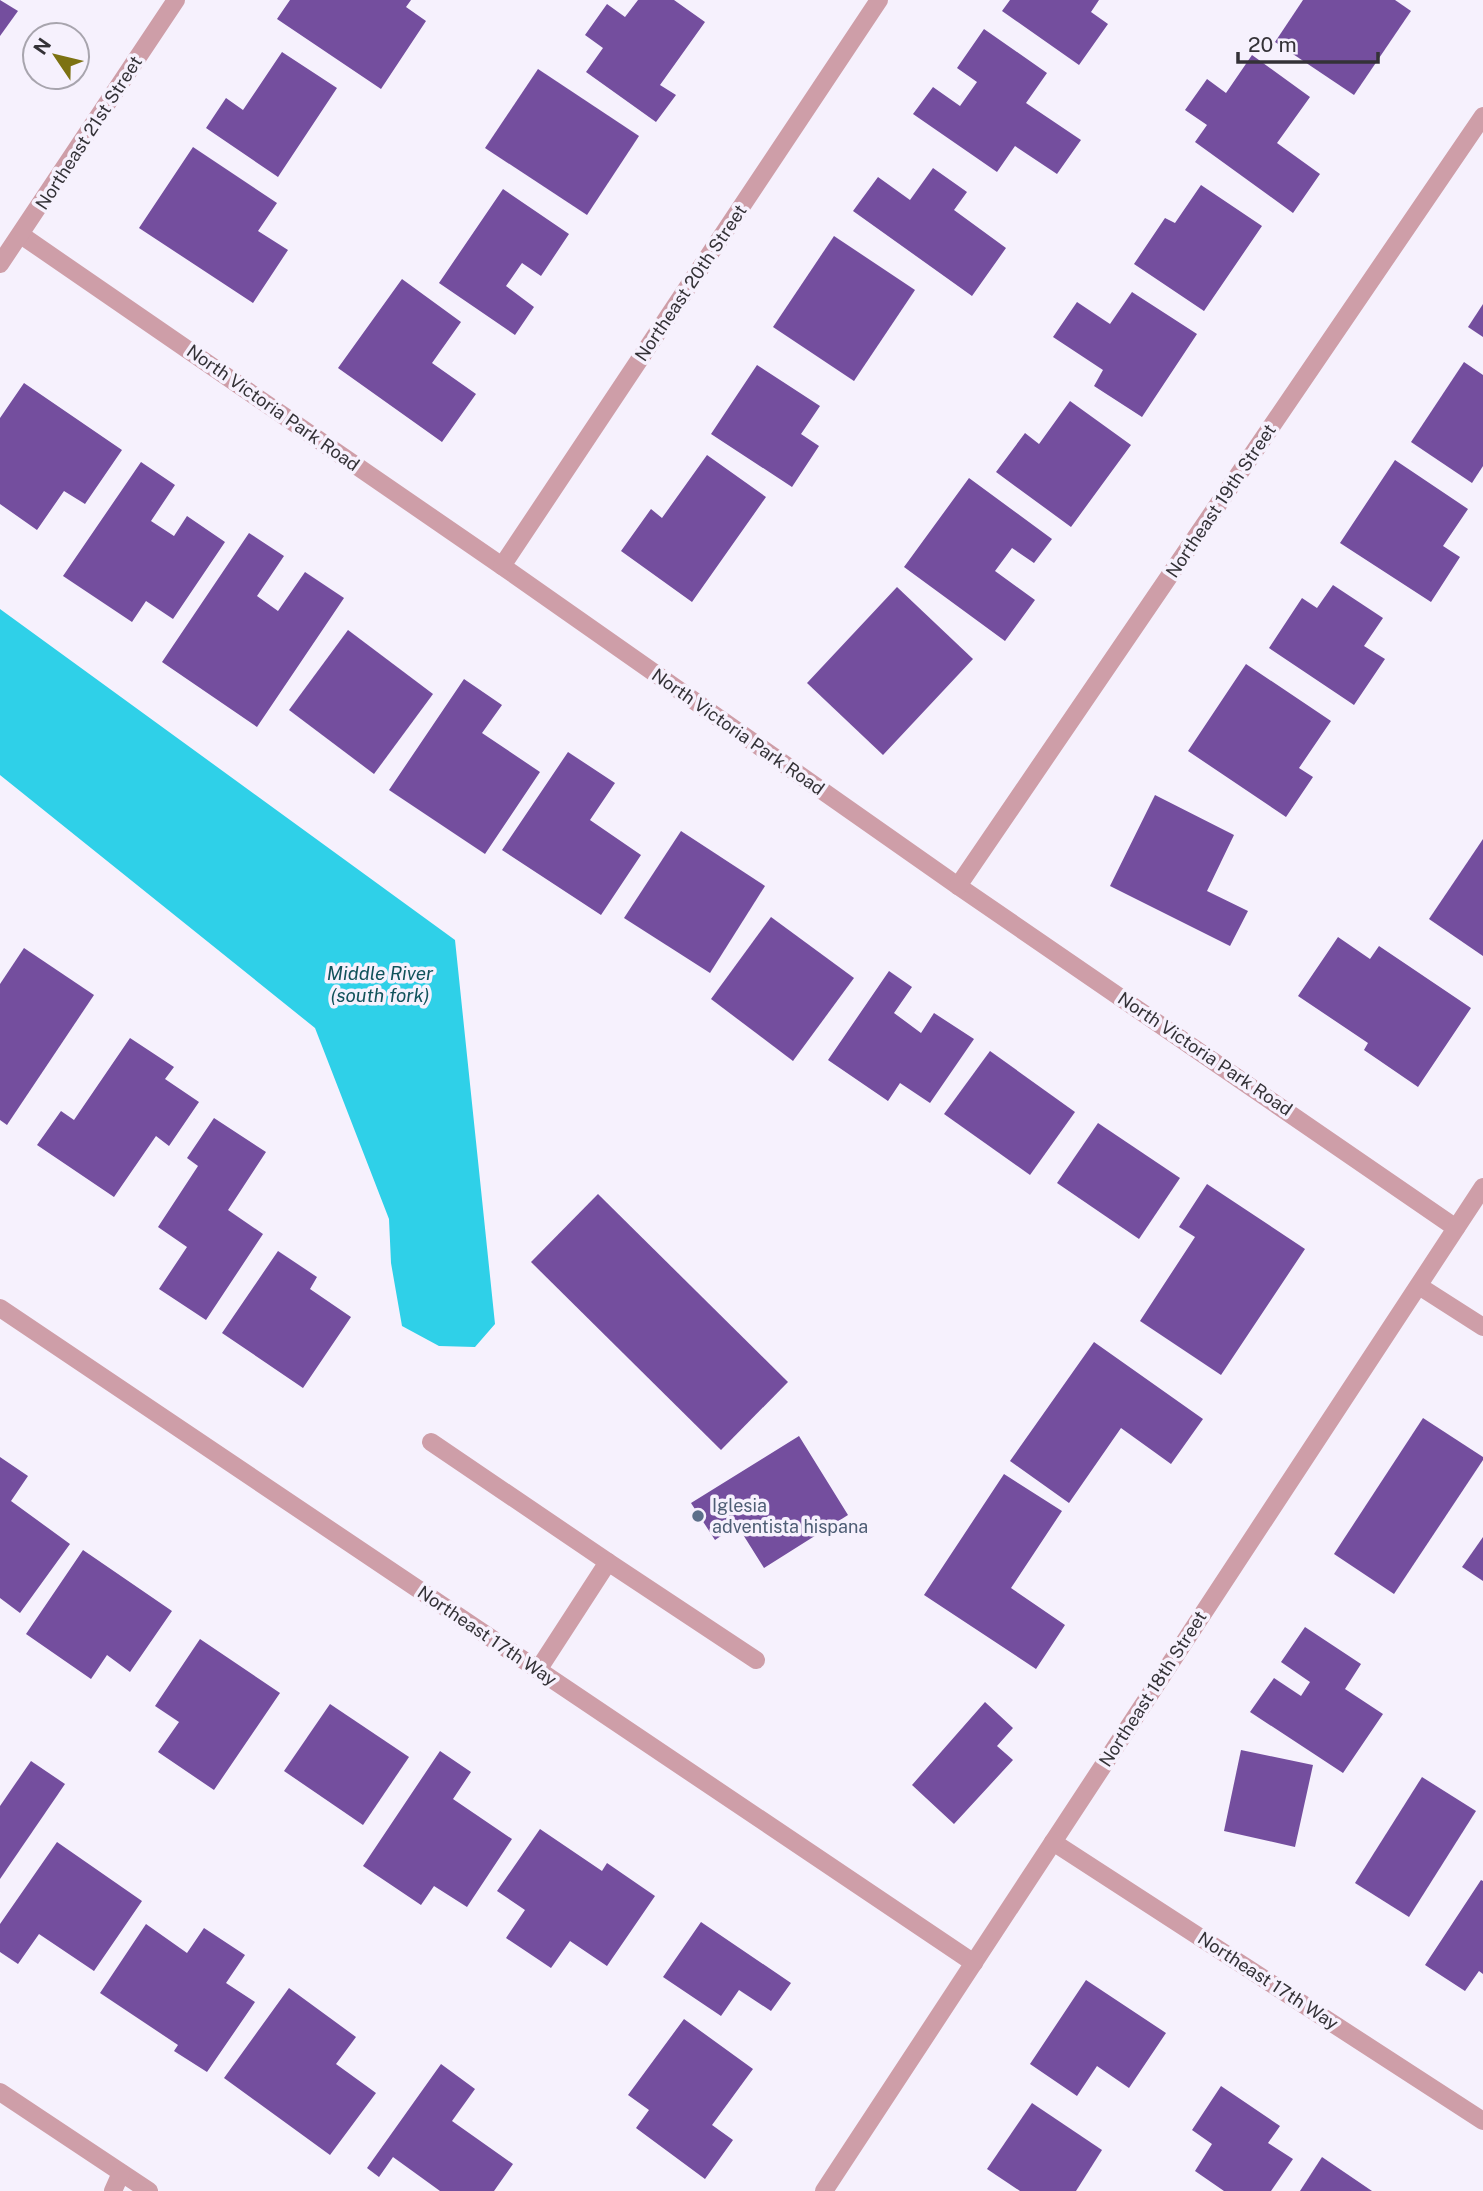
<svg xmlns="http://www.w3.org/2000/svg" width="1483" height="2191" font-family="'Public Sans',sans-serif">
	<rect width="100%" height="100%" fill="#f6f1fd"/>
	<polygon fill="#2fd0e8" points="0,609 455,940 495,1324 475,1347 439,1346 402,1326 391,1263 389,1219 315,1028 0,775"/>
	<g fill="#744e9e">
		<polygon points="0,0 18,11 0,36"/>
		<polygon points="290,0 411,0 406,7 426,21 381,89 277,19"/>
		<polygon points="638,0 674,0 705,22 660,85 676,95 656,122 586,72 603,48 585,35 607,4 625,17"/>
		<polygon points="1010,0 1099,0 1091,12 1108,24 1079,65 1002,11"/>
		<polygon points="1303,0 1395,0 1411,11 1354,95 1275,42"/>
		<polygon points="984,29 1047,73 1026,103 1081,140 1057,174 1015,146 997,172 913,114 933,87 960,106 977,82 957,68"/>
		<polygon points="282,52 337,88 278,177 206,128 226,98 243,110"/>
		<polygon points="1252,55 1310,97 1277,143 1320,174 1293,213 1195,142 1207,125 1185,110 1207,79 1226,93"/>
		<polygon points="538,69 639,136 587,215 485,148"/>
		<polygon points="193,147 277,203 258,231 288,250 253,303 139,228"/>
		<polygon points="933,168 967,192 954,210 1006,248 972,296 853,211 878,177 910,200"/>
		<polygon points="1201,185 1262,226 1204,311 1134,264 1165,218 1175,223"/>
		<polygon points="503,189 569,234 541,276 522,263 506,286 534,307 515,335 439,283"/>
		<polygon points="834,236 915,290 854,381 773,327"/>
		<polygon points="402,279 461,322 432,363 476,394 442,442 338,368"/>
		<polygon points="1132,292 1197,334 1142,417 1094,386 1103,370 1053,337 1077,302 1110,324"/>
		<polygon points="1483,304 1483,337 1468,327"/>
		<polygon points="1464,362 1483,375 1483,466 1472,483 1411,442"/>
		<polygon points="757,365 820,406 801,434 819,446 792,487 711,434"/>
		<polygon points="24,383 122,450 85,504 64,491 37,530 0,504 0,418"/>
		<polygon points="1070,401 1131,445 1071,527 996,472 1025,433 1039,444"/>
		<polygon points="707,455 766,497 692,602 621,551 651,509 662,518"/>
		<polygon points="1395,460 1468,509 1443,546 1460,557 1431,602 1340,543"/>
		<polygon points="141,462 175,485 151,521 174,536 187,516 225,542 173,619 146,601 132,622 63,576"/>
		<polygon points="969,478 1052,539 1034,563 1012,548 995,571 1035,600 1005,641 904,567"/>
		<polygon points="249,533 284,556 257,596 278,611 305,572 344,598 257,727 162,662"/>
		<polygon points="1333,585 1383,618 1364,646 1385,659 1354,705 1269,648 1302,598 1317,608"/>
		<polygon points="897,587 973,659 883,755 807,683"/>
		<polygon points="348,630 433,694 374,774 289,710"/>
		<polygon points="1246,664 1331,721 1299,768 1313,777 1286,817 1188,751"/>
		<polygon points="464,679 502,705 482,733 540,772 485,854 389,790"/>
		<polygon points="568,752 615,783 590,820 641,855 601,915 502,850"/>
		<polygon points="1155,795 1234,835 1207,891 1248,911 1230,946 1110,886"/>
		<polygon points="681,831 765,886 710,973 624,918"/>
		<polygon points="1483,839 1483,956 1429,919"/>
		<polygon points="771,917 854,978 793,1061 711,999"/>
		<polygon points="1338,937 1370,959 1379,946 1471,1008 1418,1087 1364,1050 1368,1043 1298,996"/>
		<polygon points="24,948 94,995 7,1125 0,1120 0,984"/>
		<polygon points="889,971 912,987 894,1013 921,1033 934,1013 974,1039 930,1103 900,1083 888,1101 828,1060"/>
		<polygon points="130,1038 174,1067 165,1079 199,1102 169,1146 156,1136 114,1197 37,1145 61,1111 74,1120"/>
		<polygon points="990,1051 1075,1112 1030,1175 944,1114"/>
		<polygon points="214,1118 266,1152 228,1210 263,1234 206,1320 159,1289 187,1247 158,1227 198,1166 187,1158"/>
		<polygon points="1098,1123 1180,1178 1139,1239 1057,1183"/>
		<polygon points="1207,1184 1305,1249 1221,1375 1140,1321 1195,1237 1179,1227"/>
		<polygon points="598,1194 788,1382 721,1450 531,1262"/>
		<polygon points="278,1251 317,1277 310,1289 351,1317 303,1388 222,1333"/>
		<polygon points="1094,1342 1203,1419 1171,1464 1121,1428 1069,1503 1010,1461"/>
		<polygon points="1423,1418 1483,1457 1483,1460 1394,1594 1334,1554"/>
		<polygon points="799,1436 848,1515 764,1568 737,1525 715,1540 691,1503"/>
		<polygon points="0,1457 28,1476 11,1501 70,1544 20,1613 0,1598"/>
		<polygon points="1004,1474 1062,1511 1011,1588 1065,1625 1036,1669 924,1595"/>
		<polygon points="1483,1537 1483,1581 1462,1567"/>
		<polygon points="83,1550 172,1611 130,1672 107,1655 91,1679 26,1634"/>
		<polygon points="1305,1627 1361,1664 1345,1689 1383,1714 1343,1773 1250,1712 1274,1678 1301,1696 1310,1682 1281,1662"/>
		<polygon points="200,1639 280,1693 214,1790 158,1752 179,1722 155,1706"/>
		<polygon points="985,1702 1013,1728 997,1746 1013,1760 954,1824 912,1785"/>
		<polygon points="330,1704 409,1757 363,1825 284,1771"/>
		<polygon points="1241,1750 1313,1765 1295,1847 1224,1831"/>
		<polygon points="440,1751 471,1772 453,1799 512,1839 467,1907 434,1886 421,1905 363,1866"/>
		<polygon points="31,1761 65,1784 0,1879 0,1806"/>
		<polygon points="1422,1777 1476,1811 1409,1917 1355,1883"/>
		<polygon points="540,1829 602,1871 607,1863 655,1896 607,1966 570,1941 551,1968 506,1938 525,1910 497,1891"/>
		<polygon points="57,1842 142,1901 94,1971 39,1934 18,1964 0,1952 0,1924"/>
		<polygon points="1481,1880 1483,1881 1483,1974 1479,1971 1465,1991 1425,1965"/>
		<polygon points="701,1922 791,1983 771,2011 739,1990 721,2016 663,1977"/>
		<polygon points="146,1924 187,1953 204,1928 245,1955 226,1983 255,2002 207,2072 174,2051 178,2045 100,1993"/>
		<polygon points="1086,1980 1166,2033 1129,2088 1097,2066 1077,2096 1030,2064"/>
		<polygon points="289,1988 356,2037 336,2064 376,2093 330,2155 224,2078"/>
		<polygon points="684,2019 753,2069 712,2125 733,2140 705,2179 636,2128 649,2110 628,2095"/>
		<polygon points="441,2064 475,2089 452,2121 513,2164 494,2191 440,2191 393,2157 379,2177 367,2168"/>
		<polygon points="1221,2086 1280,2126 1268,2143 1293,2159 1271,2191 1224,2191 1195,2171 1212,2144 1192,2130"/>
		<polygon points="1032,2103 1102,2150 1076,2191 1020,2191 987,2169"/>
		<polygon points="1322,2157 1372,2191 1300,2191"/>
	</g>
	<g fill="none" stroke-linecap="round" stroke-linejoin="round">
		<g stroke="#ce9ea8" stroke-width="18">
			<polyline points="21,235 502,566 958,886 1456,1228"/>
			<polyline points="0,264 176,0"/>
			<polyline points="502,566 879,0"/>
			<polyline points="958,886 1483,116"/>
			<polyline points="1419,1286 1483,1327"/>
			<polyline points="0,1308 974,1963"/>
			<polyline points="431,1442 608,1562"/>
			<polyline points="538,1670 608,1562 756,1660"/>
			<polyline points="1053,1842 1483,2121"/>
			<polyline points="0,2092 149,2191"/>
			<polyline points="113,2191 121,2173"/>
			<polyline points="824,2191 1483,1187"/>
		</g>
	</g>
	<circle fill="#5c6f8a" stroke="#f6f1fd" stroke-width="2.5" cx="698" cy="1516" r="7"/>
	<g text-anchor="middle" stroke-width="7" stroke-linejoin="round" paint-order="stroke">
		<g font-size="18" fill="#343237" stroke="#f6f1fd">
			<text transform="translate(89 133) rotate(-57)" y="6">Northeast 21st Street</text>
			<text transform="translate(691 283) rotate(-56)" y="6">Northeast 20th Street</text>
			<text transform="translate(273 408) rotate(35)" y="6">North Victoria Park Road</text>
			<text transform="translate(1221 501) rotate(-56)" y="6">Northeast 19th Street</text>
			<text transform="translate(738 732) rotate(35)" y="6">North Victoria Park Road</text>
			<text transform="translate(1205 1054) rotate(34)" y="6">North Victoria Park Road</text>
			<text transform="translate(487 1636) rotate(34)" y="6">Northeast 17th Way</text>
			<text transform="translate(1153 1689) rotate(-57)" y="6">Northeast 18th Street</text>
			<text transform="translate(1268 1981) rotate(33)" y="6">Northeast 17th Way</text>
		</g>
		<g font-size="18" fill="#4e5e75" stroke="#f6f1fd" text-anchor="start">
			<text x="712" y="1512">Iglesia<tspan x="712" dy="21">adventista hispana</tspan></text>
		</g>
		<g font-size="19" font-style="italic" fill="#11525b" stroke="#f6f1fd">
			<text x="380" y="980">Middle River<tspan x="380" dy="22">(south fork)</tspan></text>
		</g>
	</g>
	<g transform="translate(56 56) rotate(305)"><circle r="33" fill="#f6f1fd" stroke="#a8a5ae" stroke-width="2"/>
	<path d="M0-5L12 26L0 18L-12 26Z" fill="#7d7212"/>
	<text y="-10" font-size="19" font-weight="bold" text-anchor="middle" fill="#343237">N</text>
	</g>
	<path d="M1238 52v10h140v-10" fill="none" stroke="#343237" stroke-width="3.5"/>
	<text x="1248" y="52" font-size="21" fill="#343237" stroke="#f6f1fd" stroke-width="5" paint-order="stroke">20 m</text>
</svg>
